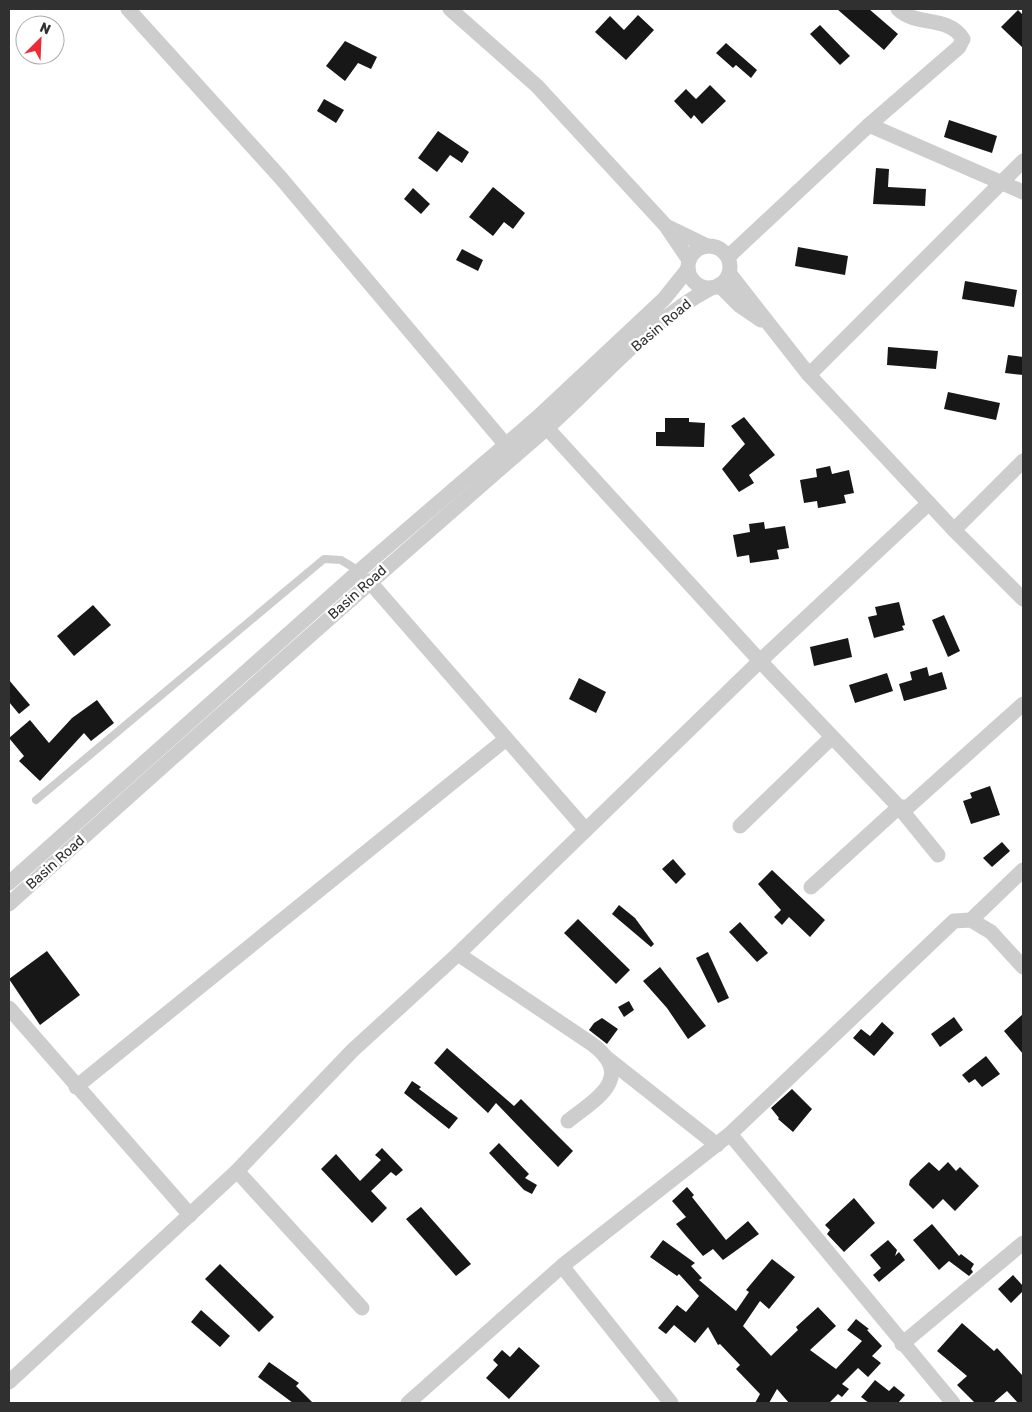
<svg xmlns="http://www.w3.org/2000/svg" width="1032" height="1412" font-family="Rubik,sans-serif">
	<rect width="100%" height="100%" fill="#fff"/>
	<g fill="#171717">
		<polygon points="837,9 869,9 898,34 884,50"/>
		<polygon points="1018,10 1023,15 1023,48 1001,27"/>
		<polygon points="638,15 654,30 626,60 595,32 610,16 624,30"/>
		<polygon points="820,25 850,56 840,65 810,34"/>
		<polygon points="345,41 377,57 371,69 358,63 345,81 326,66"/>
		<polygon points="726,43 757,70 751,78 736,65 733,68 716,53"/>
		<polygon points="710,85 726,101 702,124 694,115 691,119 674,101 686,89 696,99"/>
		<polygon points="324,99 344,110 336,123 317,111"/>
		<polygon points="949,120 997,136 992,153 944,137"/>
		<polygon points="438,131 469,152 462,163 450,155 437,172 418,158"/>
		<polygon points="876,168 889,169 888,187 926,189 925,206 873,204"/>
		<polygon points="493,187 525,213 513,229 504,222 493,236 469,217"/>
		<polygon points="413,188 430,204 421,214 404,199"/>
		<polygon points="798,247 848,256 845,275 795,266"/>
		<polygon points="462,249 483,260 478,271 456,260"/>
		<polygon points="965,281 1017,290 1014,307 962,299"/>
		<polygon points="888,347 938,351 936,369 887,365"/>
		<polygon points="1008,355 1023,357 1023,375 1005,373"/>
		<polygon points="948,392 1000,403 996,420 944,409"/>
		<polygon points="744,417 775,455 749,475 754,483 739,492 722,469 745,444 731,426"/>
		<polygon points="665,418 689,418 689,422 705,423 704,447 656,446 656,432 665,432"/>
		<polygon points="830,466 832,474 849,470 854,493 844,495 846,503 818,508 817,501 804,503 800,480 817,477 816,469"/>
		<polygon points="764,522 765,529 785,526 789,548 777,550 779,559 750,563 749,555 737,557 733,535 750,532 749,524"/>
		<polygon points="899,602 905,625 902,626 904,630 874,638 868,617 877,615 875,607"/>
		<polygon points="93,605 111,625 74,656 57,636"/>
		<polygon points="944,615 960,651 948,657 932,620"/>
		<polygon points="848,638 852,657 814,666 810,647"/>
		<polygon points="927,667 929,676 942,672 947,689 904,701 899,684 912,680 910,672"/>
		<polygon points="887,673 893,691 855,703 849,685"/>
		<polygon points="579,678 606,692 596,713 569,699"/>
		<polygon points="9,680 30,705 19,714 9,702"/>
		<polygon points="97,700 114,723 91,741 84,733 40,781 19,761 24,756 9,738 30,720 49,743 72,718"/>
		<polygon points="990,786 1000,815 971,824 963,801 972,798 970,793"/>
		<polygon points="1002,842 1010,851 992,867 983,858"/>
		<polygon points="673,859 686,874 676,884 662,869"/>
		<polygon points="772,870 825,920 810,937 789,917 782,925 774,917 781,910 758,884"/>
		<polygon points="619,905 635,918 654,944 651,947 612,914"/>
		<polygon points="578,919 630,970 616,984 564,933"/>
		<polygon points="740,922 768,953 757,962 729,932"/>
		<polygon points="47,951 80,995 40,1025 9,979"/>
		<polygon points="708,952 729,998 718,1003 696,958"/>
		<polygon points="660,967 706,1026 688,1039 667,1008 643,981"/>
		<polygon points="629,1001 634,1010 624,1017 618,1007"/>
		<polygon points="1023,1014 1023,1054 1004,1031"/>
		<polygon points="954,1017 963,1030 940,1047 931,1034"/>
		<polygon points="602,1018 618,1029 607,1044 589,1030 594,1023"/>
		<polygon points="882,1022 894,1033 874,1056 853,1038 861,1029 870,1036"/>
		<polygon points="447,1048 514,1106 521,1099 573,1151 558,1167 496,1103 488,1113 434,1063"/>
		<polygon points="986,1056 1000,1074 982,1087 975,1079 969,1083 962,1075"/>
		<polygon points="412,1081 421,1087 419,1089 458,1118 449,1129 404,1093"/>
		<polygon points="792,1089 812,1109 793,1132 778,1119 779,1118 771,1108"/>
		<polygon points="499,1143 529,1174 525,1178 537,1185 532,1194 524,1190 489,1153"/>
		<polygon points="382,1148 403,1170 396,1176 391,1172 371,1191 387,1208 372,1223 321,1169 336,1154 360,1181 381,1160 375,1155"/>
		<polygon points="929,1162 939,1171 948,1162 956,1171 960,1167 979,1186 955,1211 943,1199 933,1209 909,1185 910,1180"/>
		<polygon points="687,1187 694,1195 692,1197 726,1240 748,1221 759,1234 723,1260 713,1249 703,1256 676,1224 686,1217 672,1201"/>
		<polygon points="854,1198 875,1223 844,1252 827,1234 830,1230 825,1225"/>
		<polygon points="421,1207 471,1264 456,1276 406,1219"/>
		<polygon points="932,1224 959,1256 961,1254 974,1264 971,1269 973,1272 969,1276 949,1261 939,1270 913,1240"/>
		<polygon points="663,1240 695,1263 691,1266 702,1278 699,1280 736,1311 749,1292 746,1290 772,1259 795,1277 769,1309 760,1301 743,1326 771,1356 798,1330 796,1327 818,1307 836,1326 810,1350 836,1369 862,1341 847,1330 856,1319 869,1329 867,1330 882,1346 872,1356 881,1363 868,1377 858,1368 842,1384 849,1389 842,1397 838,1394 829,1403 789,1403 777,1389 769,1403 755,1403 760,1394 736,1369 740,1365 720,1344 718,1345 708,1327 695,1343 674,1325 666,1334 658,1328 677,1305 686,1312 699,1296 679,1274 677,1276 650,1257"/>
		<polygon points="888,1240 897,1250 895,1256 899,1252 905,1260 879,1282 873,1275 881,1268 870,1255"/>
		<polygon points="220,1264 274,1317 259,1332 205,1279"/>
		<polygon points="1013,1275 1023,1286 1023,1291 1011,1303 998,1289"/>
		<polygon points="201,1310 230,1336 220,1347 191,1322"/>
		<polygon points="962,1323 994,1351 997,1348 1023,1376 1023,1403 1018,1403 1007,1391 993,1403 975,1403 957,1385 967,1376 937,1351"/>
		<polygon points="519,1347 540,1366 509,1399 486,1378 498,1365 493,1360 502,1350 510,1357"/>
		<polygon points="269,1362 299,1383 296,1386 313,1403 293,1403 258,1377"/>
		<polygon points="875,1380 889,1391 894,1386 905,1395 898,1403 869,1403 861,1397"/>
	</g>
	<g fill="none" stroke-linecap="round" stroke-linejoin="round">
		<polyline stroke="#cdcdcd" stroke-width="8" points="36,800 324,559 341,560 359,571"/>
		<g stroke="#cdcdcd" stroke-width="15">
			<polyline points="128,9 280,177 505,444"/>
			<polyline points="450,9 537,86 666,226 689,260"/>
			<polyline points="869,125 1023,192"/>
			<polyline points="668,227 707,246"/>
			<circle cx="709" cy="267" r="21"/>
			<path d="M728,257L869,125L959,47L963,39C949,15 916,27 898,9"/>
			<polyline points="729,273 809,375 954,530 1023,599"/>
			<polyline points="719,285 739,305 761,320"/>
			<polyline points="809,375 1023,161"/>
			<polyline points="547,428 760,661 899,807 938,855"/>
			<polyline points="954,530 1023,461"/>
			<polyline points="369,581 585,829"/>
			<polyline points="740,826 832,737"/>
			<polyline points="9,883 359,571 538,417 664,299 688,269"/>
			<polyline points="811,887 899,807 908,807 1023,704"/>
			<path d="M9,904C187,744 366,585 547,428C599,382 650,320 711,288"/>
			<polyline points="971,920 1023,870"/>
			<path d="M458,954L592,1044C636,1077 596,1099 568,1121"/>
			<polyline points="9,1008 190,1215"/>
			<polyline points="608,1059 717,1145"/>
			<polyline points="76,1087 506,739"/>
			<polyline points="730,1134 953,1403"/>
			<polyline points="237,1171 362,1308"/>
			<polyline points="562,1266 671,1403"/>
			<polyline points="902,1344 1023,1243"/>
			<polyline points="9,1382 237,1171 353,1050 458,954 760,661 929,503"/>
			<polyline points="408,1403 562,1266 730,1134 954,921 971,920 991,932 1023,967"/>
		</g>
	</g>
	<g text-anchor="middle" stroke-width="5" stroke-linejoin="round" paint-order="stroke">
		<g font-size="14" fill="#303030" stroke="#fff">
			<text transform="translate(661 325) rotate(-40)" y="5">Basin Road</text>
			<text transform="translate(357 592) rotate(-42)" y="5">Basin Road</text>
			<text transform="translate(55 862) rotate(-42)" y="5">Basin Road</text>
		</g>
	</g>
	<rect width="1032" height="1412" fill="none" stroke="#303030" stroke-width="20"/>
	<g transform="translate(40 40) rotate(24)"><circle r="24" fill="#ffffff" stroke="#acacac"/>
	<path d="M0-4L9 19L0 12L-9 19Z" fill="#ee2a34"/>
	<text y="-8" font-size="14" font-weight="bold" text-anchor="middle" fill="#303030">N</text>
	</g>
</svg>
